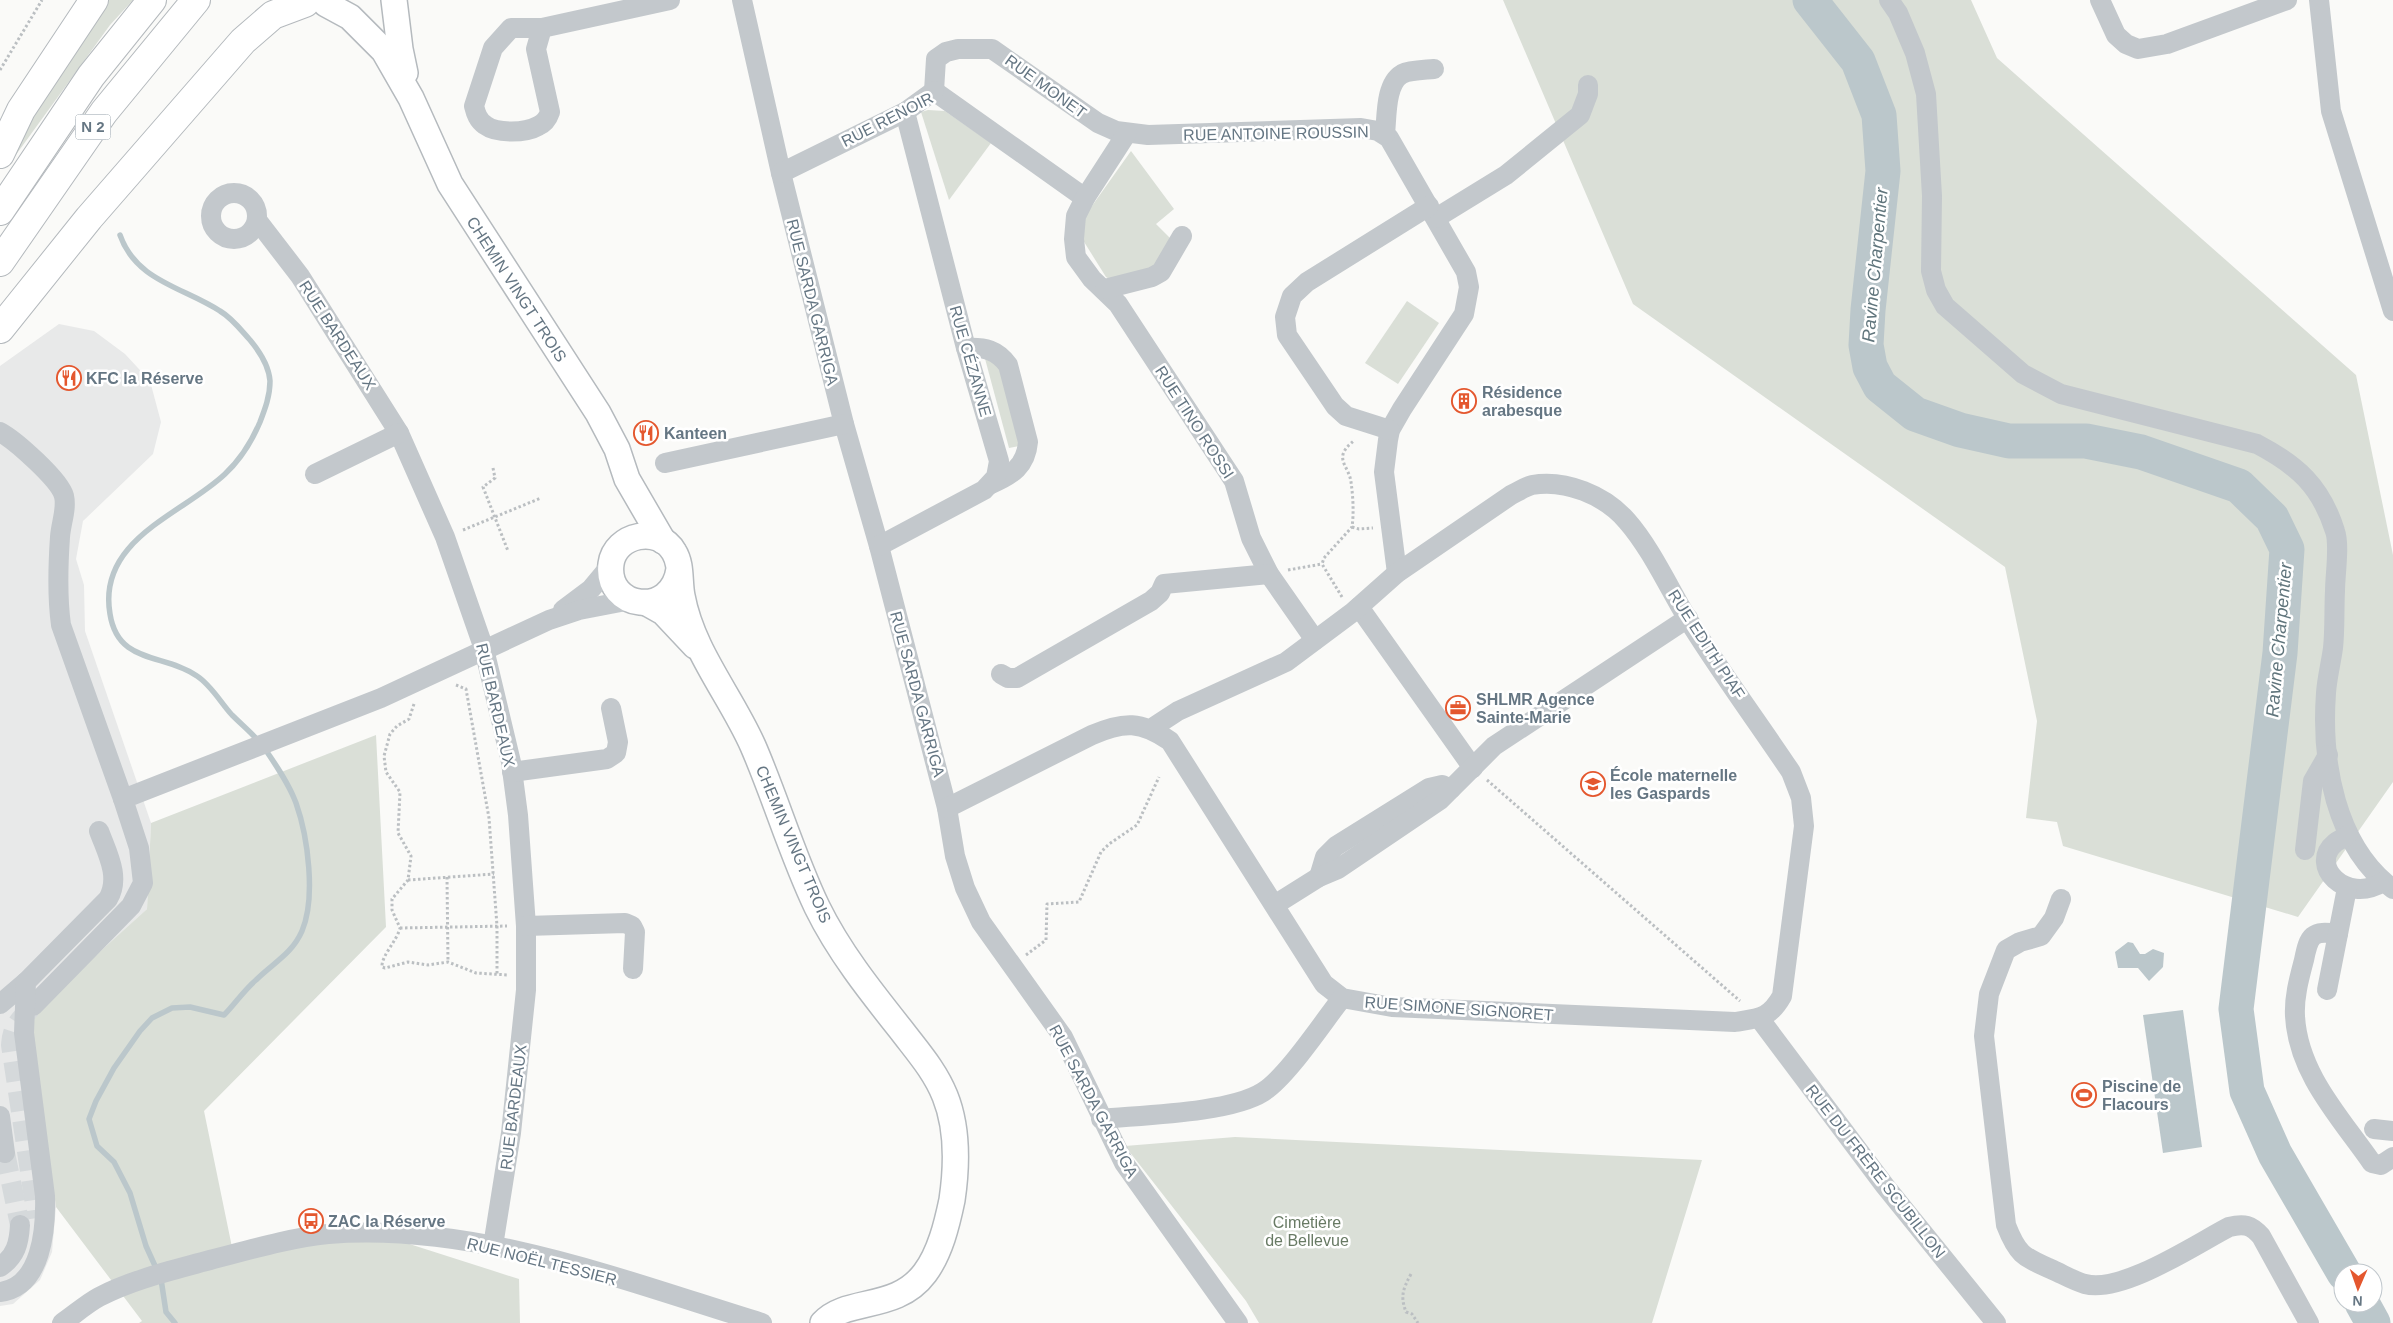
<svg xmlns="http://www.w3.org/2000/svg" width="2393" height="1323" font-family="Helvetica,sans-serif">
	<rect width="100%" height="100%" fill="#fafaf8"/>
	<polygon fill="#e8e9e9" points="59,324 94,331 125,354 150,381 161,422 153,454 83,521 76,559 84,585 85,631 151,823 147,909 30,1016 56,1207 52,1252 40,1280 13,1304 0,1306 0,366"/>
	<g fill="#dadfd7">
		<polygon points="100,0 133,0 110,25 10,163 67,50"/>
		<polygon points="1503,0 1971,0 1997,58 2356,375 2393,555 2393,782 2298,917 2063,846 2057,822 2026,818 2037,721 2005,567 1633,304"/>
		<polygon points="928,110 945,111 991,143 949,200 921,112"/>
		<polygon points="1131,151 1174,209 1156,224 1172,240 1153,267 1111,280 1106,277 1081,237 1082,220"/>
		<polygon points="1407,301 1439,323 1398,384 1365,363"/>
		<polygon points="984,355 996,359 1024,445 1009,448"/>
		<polygon points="376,735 386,927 204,1111 233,1252 375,1233 519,1279 520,1323 139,1323 142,1321 56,1207 29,1016 147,909 151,823"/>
		<polygon points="1235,1137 1702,1160 1652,1323 1259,1323 1246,1301 1125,1146"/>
	</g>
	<g fill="#bbc7cb">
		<polygon points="2128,942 2133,943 2140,954 2145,954 2153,949 2164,953 2163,967 2149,981 2138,968 2118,968 2115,952"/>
		<polygon points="2183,1010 2202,1147 2163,1153 2143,1015"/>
	</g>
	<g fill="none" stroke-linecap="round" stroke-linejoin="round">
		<path stroke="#bbc7cb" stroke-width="5.5" d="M120,235C136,281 183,287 220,311C232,318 241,330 250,340C260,352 269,366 270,381C270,396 265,409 260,422C252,441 241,459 225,474C183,514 97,539 110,614C118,665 164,653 197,676C211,685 221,703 232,715C243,726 256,736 265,749C276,765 289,784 296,803C308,837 316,898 302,931C292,954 273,963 256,980C244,990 235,1004 224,1015L190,1007L172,1008L152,1018L140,1031L114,1068L96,1101L89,1119L97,1146L114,1162L130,1193L146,1246L161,1279L166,1312L175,1323"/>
		<g stroke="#bbc7cb" stroke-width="35">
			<polyline points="1810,0 1858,61 1879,115 1883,171 1868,310 1866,345 1870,367 1880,386 1915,414 1960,430 2009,441 2086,441 2141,452 2239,486 2272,518 2287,549 2280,653 2236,1009 2247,1091 2275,1154 2344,1273"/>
			<polyline points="2362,1303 2373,1323"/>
		</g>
		<g stroke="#d5d9db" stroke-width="20" stroke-dasharray="20 10" stroke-linecap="butt">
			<path d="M31,1008C19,1020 12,1027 11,1045L37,1218"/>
			<polyline points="5,1153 20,1225"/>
		</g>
		<defs>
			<g id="major">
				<polyline points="394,0 400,49 405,73"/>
				<polyline points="326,4 350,17 384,51 411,98 450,184 598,413 617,449 627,479 663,541"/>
				<path d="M679,569C672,619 605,609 611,564C615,534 659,525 674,552C682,565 679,581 682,596C692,651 731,696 753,746C776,799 792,855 817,907C839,952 871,992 902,1031C918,1052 935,1071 945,1096C958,1128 957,1166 952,1200C947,1224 940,1253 925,1273C896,1312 847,1297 823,1323"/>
				<polyline points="647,603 663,612 695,646"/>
			</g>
			<g id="highway">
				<polyline points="0,154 21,110 94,0"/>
				<polyline points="0,211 91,76 152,0"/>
				<polyline points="0,262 104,112 196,0"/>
				<polyline points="0,329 89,218 243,41 273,15 305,3"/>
			</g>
		</defs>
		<use href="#major" stroke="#b5babe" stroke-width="28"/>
		<use href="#highway" stroke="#b4b9bd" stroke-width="30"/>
		<g stroke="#bbbfc2" stroke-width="3" stroke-dasharray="2.5 2.5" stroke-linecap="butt">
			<polyline points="0,70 42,0"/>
			<polyline points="493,468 495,478 483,487 508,551"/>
			<polyline points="1352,527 1359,529 1373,528"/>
			<polyline points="463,530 541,498"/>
			<polyline points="1288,570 1322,564"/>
			<path d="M1342,597L1322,564L1324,558L1352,527C1354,513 1353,496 1351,482C1349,465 1331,458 1355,440"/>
			<polyline points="456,685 466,689 489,818 497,926 497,975"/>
			<path d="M414,704L409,719L397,726L390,734L384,756L386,772L400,792L398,833L411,856L408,880L392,899V910L400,928C397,941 381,956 382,967L385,968L408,962L428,965L448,962L476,973L508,975"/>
			<polyline points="1487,780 1740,1001"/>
			<polyline points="447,877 448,962"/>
			<polyline points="408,880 494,874"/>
			<polyline points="400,928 507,926"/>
			<polyline points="1026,955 1046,940 1047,904 1079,902 1101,852 1109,844 1137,825 1159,777"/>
			<path d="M1411,1274C1403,1289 1400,1296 1406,1312L1412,1314L1418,1323"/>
		</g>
		<g stroke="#c3c8cc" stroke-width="20">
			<polyline points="742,0 781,173 844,424 879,546 947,808 955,856 965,888 981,922 1063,1037 1124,1163 1238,1323"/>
			<path d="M1889,0L1898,13L1915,53L1926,94L1932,196L1931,271L1936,290L1945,306L2023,374L2061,394L2257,444C2297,465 2321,486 2335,531C2340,545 2335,575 2335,591C2334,610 2335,630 2333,648C2331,663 2327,678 2326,693C2321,762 2335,846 2393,889"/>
			<polyline points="2100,0 2116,35 2126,44 2138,49 2167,44 2287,0"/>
			<polyline points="2319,0 2331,111 2393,311"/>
			<path d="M542,28L536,49L550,112C548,118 545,123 538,126C526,133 497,134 485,125C478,120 476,114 474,106L493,48L511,28H542L670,0"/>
			<polyline points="934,91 936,59 946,52 958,49 992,49 1098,123 1116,131 1148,135 1361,128 1378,131 1389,138 1466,272 1469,287 1464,314 1402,409 1390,430 1388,440 1384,472 1397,573"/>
			<polyline points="934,91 1085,198"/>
			<polyline points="1127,133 1085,198 1076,216 1074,239 1076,257 1092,279 1118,304 1234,481 1251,538 1269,574 1315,640"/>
			<path d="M1385,134C1387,117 1385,84 1402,74C1410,70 1424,70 1434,69"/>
			<polyline points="781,173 905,112 934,91"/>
			<circle cx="234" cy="216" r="23"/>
			<polyline points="1436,218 1506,175 1580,115 1588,94 1588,85"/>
			<polyline points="257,220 300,276 399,433 445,537 484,649 511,762 518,815 526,926 526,990 511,1133 493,1246"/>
			<polyline points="1105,289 1152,277 1161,272 1182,236"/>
			<path d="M966,348C985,347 997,350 1008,365L1028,442C1026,466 1012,475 991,484"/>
			<polyline points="1390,430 1346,416 1335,406 1287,335 1285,317 1292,296 1307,282 1429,206"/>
			<path d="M0,432C15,440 60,480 64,496C67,509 61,523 60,537C58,566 57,596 61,625L123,799"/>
			<polyline points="665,463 844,424"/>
			<polyline points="315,474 399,433"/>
			<polyline points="879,546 984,490 996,477 999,461 966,348 905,112"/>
			<polyline points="1359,607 1473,768"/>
			<polyline points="563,610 591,589 611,565"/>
			<polyline points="1001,674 1008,678 1017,678 1151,601 1160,593 1164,584 1269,574"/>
			<polyline points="512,772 607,759 616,753 618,742 611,708"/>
			<path d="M947,808L1092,735C1124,721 1141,721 1170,741L1324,984L1342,998L1392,1007L1735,1022C1759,1018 1769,1019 1782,996L1804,826L1801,798L1791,772C1757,721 1719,670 1687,618C1669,588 1650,547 1627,521C1605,495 1565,479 1532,485C1525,487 1517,492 1511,495L1397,573L1353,612L1286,662L1178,711L1152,728"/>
			<path d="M2348,835C2344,838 2338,840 2335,843C2308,865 2346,905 2383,882"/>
			<polyline points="2305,850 2313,781 2328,755"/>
			<polyline points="1319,877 1325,857 1336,846 1429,788 1442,785 1451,789"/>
			<path d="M2061,899L2054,918L2041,936L2020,942L2006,950L1989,994L1984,1036L2006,1225C2018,1256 2024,1257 2053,1270C2064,1275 2074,1281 2085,1284C2122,1294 2196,1244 2229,1227C2244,1223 2251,1225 2261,1236L2309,1323"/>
			<polyline points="1276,904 1319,877 1338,869 1440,800 1494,746 1688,618"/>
			<polyline points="526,926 625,923 632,926 635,932 633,969"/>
			<path d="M2338,934C2312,930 2309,935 2304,960C2299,979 2294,997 2295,1016C2298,1074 2341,1118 2372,1163L2381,1165L2393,1157"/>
			<polyline points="2327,990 2347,888"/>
			<polyline points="0,1004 26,982"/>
			<polyline points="33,1006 131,906 143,883 139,848 123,799 381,698 549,620 579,610 631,600"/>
			<polyline points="1759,1018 1885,1186 1996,1323"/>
			<polyline points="0,1116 5,1153"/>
			<path d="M1101,1119C1143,1115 1230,1113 1263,1092C1287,1077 1323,1022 1342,998"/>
			<polyline points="2374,1129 2393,1131"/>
			<path d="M0,1267C16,1256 19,1243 20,1225"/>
			<path d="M0,1292C42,1287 46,1228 45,1196L24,1033L26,982L108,899C121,877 107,853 99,831"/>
			<path d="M62,1323C74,1315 86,1304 99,1297C133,1279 174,1270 210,1260C249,1250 289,1238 328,1234C474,1222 625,1281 762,1323"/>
		</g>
		<use href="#major" stroke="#fff" stroke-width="25"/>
		<use href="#highway" stroke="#fff" stroke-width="28"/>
	</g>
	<defs>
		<symbol id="restaurant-ring" viewBox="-11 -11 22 22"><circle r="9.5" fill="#fff" stroke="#e4572e" stroke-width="1.5"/><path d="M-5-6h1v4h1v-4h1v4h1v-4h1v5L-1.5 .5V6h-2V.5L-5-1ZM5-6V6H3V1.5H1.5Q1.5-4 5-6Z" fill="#e4572e"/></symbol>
		<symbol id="building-ring" viewBox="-11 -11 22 22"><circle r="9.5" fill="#fff" stroke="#e4572e" stroke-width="1.5"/><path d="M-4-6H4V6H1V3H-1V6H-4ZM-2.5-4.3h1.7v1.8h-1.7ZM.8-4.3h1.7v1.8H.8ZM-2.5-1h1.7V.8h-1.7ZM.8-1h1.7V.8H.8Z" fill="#e4572e"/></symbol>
		<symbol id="office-ring" viewBox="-11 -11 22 22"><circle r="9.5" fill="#fff" stroke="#e4572e" stroke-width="1.5"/><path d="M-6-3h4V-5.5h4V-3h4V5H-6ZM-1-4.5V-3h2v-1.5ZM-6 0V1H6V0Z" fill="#e4572e"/></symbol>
		<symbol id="school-ring" viewBox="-11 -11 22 22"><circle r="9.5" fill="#fff" stroke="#e4572e" stroke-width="1.5"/><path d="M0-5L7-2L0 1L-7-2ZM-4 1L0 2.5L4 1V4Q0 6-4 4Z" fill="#e4572e"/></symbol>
		<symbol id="stadium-ring" viewBox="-11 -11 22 22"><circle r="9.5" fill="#fff" stroke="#e4572e" stroke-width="1.5"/><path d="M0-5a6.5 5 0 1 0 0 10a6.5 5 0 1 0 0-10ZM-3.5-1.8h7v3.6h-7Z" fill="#e4572e"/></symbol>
		<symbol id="bus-ring" viewBox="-11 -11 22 22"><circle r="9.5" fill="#fff" stroke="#e4572e" stroke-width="1.5"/><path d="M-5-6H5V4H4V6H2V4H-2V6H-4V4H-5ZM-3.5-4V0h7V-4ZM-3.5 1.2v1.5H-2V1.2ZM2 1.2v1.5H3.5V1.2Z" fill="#e4572e"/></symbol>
	</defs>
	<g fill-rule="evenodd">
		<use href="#restaurant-ring" x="55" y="364" width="28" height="28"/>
		<use href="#building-ring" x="1450" y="387" width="28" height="28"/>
		<use href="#restaurant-ring" x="632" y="419" width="28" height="28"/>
		<use href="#office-ring" x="1444" y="694" width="28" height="28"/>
		<use href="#school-ring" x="1579" y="770" width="28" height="28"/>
		<use href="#stadium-ring" x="2070" y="1081" width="28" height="28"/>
		<use href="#bus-ring" x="297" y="1207" width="28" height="28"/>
	</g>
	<g text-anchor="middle" stroke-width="5" stroke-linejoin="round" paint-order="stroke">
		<rect fill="#fff" stroke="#939fa8" stroke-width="1" x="75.5" y="114.5" width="35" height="25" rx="4"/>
		<g font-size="15" font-weight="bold" fill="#657683">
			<text x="93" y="132">N 2</text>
		</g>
		<g font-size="16" fill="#657683" stroke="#fff">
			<text transform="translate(1046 86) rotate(36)" y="6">RUE MONET</text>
			<text transform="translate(887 119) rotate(-27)" y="6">RUE RENOIR</text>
			<text transform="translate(1276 133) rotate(-1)" y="6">RUE ANTOINE ROUSSIN</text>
			<text transform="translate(517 289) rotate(57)" y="6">CHEMIN VINGT TROIS</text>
			<text transform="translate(813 302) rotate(76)" y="6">RUE SARDA GARRIGA</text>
			<text transform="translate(338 335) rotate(57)" y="6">RUE BARDEAUX</text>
			<text transform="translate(971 361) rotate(74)" y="6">RUE CÉZANNE</text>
			<text transform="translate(1195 422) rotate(57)" y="6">RUE TINO ROSSI</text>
			<text transform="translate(1707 644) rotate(57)" y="6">RUE EDITH PIAF</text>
			<text transform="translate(918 694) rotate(75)" y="6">RUE SARDA GARRIGA</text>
			<text transform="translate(496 705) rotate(77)" y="6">RUE BARDEAUX</text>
			<text transform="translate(794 844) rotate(67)" y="6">CHEMIN VINGT TROIS</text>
			<text transform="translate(1459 1008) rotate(4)" y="6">RUE SIMONE SIGNORET</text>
			<text transform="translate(1094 1101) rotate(62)" y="6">RUE SARDA GARRIGA</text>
			<text transform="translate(513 1107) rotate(-83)" y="6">RUE BARDEAUX</text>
			<text transform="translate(1876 1171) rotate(52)" y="6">RUE DU FRÈRE SCUBILLON</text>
			<text transform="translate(542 1261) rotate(14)" y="6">RUE NOËL TESSIER</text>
		</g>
		<g font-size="16" font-weight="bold" fill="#657683" stroke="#fff" text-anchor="start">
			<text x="86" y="384">KFC la Réserve</text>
			<text x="1482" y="398">Résidence<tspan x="1482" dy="18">arabesque</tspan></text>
			<text x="664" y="439">Kanteen</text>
			<text x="1476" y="705">SHLMR Agence<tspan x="1476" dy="18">Sainte-Marie</tspan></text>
			<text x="1610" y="781">École maternelle<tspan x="1610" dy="18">les Gaspards</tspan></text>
			<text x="2102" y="1092">Piscine de<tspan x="2102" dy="18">Flacours</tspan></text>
			<text x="328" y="1227">ZAC la Réserve</text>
		</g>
		<g font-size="16" fill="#687a64" stroke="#fff">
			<text x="1307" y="1228">Cimetière<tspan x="1307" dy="18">de Bellevue</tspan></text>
		</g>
		<g font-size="18" font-style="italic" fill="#60757c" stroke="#fff">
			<text transform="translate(1875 265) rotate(-85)" y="6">Ravine Charpentier</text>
			<text transform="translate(2279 640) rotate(-85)" y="6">Ravine Charpentier</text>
		</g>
	</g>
	<g transform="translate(2358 1288) rotate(182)"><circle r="24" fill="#ffffff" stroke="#c1c8cd"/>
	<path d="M0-4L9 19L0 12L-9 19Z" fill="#e4572e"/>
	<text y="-8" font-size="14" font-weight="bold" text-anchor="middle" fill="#657683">N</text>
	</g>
</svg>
